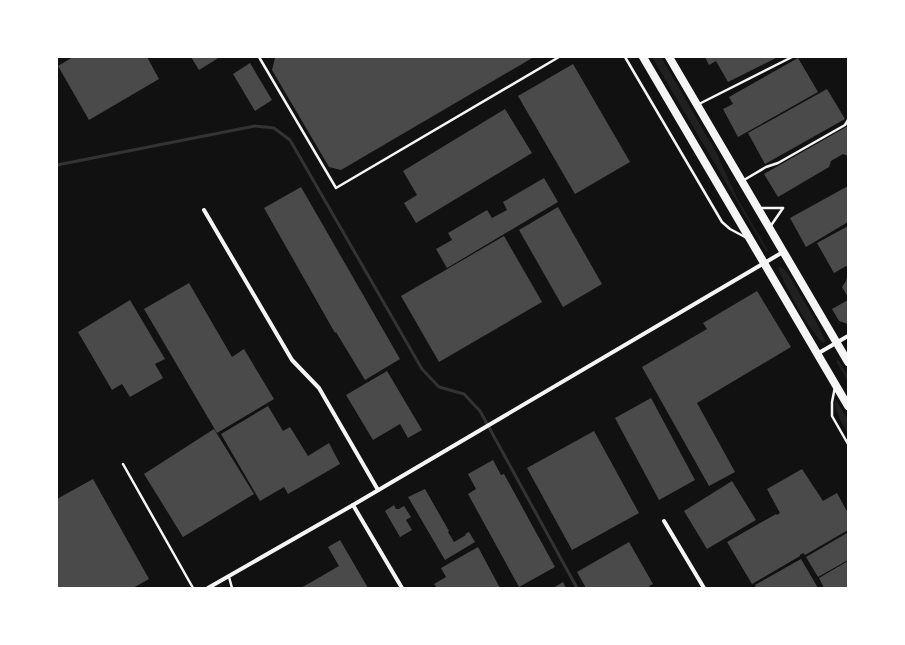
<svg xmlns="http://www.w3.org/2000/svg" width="905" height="645" font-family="'Space Grotesk',sans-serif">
	<rect width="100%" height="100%" fill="#111"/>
	<g fill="#202020">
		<polygon points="652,57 661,57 716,152 737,198 764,244 768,251 767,252 766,251"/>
		<path d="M778,267H780L784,269L790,277L818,325L825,341L824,343C814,339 781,280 778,267Z"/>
		<polygon points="837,360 838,360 840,362 848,376 848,381 837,363"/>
		<path d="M836,400L848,420V433C842,423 835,413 835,401Z"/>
	</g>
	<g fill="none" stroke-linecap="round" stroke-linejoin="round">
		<polyline stroke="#333" stroke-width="3" points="57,165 255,126 274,128 290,140 422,369 439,387 464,394 480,411 577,588"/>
	</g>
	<g fill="#4a4a4a">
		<polygon points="73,57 147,57 159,79 89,120 58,66"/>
		<polygon points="191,57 220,57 199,70"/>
		<polygon points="277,57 534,57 341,170 329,167 272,70 275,58"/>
		<polygon points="705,57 778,57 728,82 716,61 709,65"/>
		<polygon points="798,58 818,92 738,137 723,109 733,104 729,97"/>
		<polygon points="250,63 272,100 255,111 233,74"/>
		<polygon points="573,64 630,162 575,194 518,96"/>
		<polygon points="827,89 845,119 765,164 748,133"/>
		<polygon points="505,109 532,153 416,223 404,203 417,195 403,171"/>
		<polygon points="848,126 848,156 843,154 831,161 829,167 778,197 764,174"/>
		<polygon points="544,178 558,202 447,268 436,249 452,240 448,233 487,210 492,218 507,210 503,202"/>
		<polygon points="848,186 848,222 806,247 790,218"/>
		<polygon points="301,187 400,359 365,380 336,332 335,333 264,208"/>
		<polygon points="558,207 602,284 563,307 519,230"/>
		<polygon points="848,226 848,265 834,273 817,243"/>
		<polygon points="504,236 542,302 439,362 401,296"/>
		<polygon points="848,274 848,297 842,287 846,281"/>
		<polygon points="189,283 232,357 244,349 274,399 217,433 144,309"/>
		<polygon points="757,291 791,347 697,403 735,472 709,486 642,367 707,329 703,323"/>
		<polygon points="130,300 165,359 155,364 163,378 130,397 122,384 112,390 78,332"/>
		<polygon points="848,300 848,324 839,321 832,309"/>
		<polygon points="387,371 422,430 408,438 400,424 373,440 346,395"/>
		<polygon points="651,398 695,480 659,500 615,418"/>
		<polygon points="268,406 283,431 290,427 308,456 329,443 340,464 288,494 284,487 260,501 221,434"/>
		<polygon points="214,429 254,494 183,537 144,474"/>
		<polygon points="594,431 639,513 572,550 527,468"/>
		<polygon points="493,460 501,475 504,474 555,567 519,587 468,494 476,489 468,474"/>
		<polygon points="802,469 823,501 837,493 848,513 848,530 805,555 803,553 800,555 800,556 752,584 727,542 776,514 777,515 780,513 767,489"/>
		<polygon points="93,479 149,579 133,588 57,588 57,499"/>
		<polygon points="732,481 756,520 707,549 684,511"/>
		<polygon points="425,489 449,531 448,532 454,542 466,535 465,534 469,532 475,542 445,560 408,497"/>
		<polygon points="394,505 396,509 399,509 404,506 411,517 406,520 412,530 400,537 385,511"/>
		<polygon points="847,533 848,534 848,560 818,577 806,557"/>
		<polygon points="340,540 368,588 301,588 339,566 328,547"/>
		<polygon points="629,542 653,584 649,586 650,588 586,588 577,572"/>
		<polygon points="478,547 500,588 437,588 434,584 446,577 441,568"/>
		<polygon points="801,559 818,588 756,588 755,585"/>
		<polygon points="848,561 848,588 824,588 819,578"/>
		<polygon points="563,582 566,588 553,588"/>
	</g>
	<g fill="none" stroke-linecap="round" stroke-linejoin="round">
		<g stroke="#f5f5f5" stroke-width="2.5">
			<polyline points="259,57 336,188 559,57"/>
			<polyline points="625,57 722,222 730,229 745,237"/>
			<polyline points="699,104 792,57"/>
			<polyline points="744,180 766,167 778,163 845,125 848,120"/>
			<polyline points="759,208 783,208"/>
			<polyline points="770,227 783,208"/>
			<polyline points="835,387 832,402 832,416 848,444"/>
			<polyline points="123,464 193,588"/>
			<polyline points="229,577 232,588"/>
		</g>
		<g stroke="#f5f5f5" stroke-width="4">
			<polyline points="204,210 292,360 319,388 378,490"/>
			<polyline points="817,354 848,336"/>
			<polyline points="353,505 402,588"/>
			<polyline points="664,521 704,588"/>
			<polyline points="208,588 353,505 783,252"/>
		</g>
		<g stroke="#f5f5f5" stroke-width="8">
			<polyline points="643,57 848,406"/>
			<polyline points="669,57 848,362"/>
		</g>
	</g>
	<rect width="905" height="645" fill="none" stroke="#ffffff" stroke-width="116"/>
</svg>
